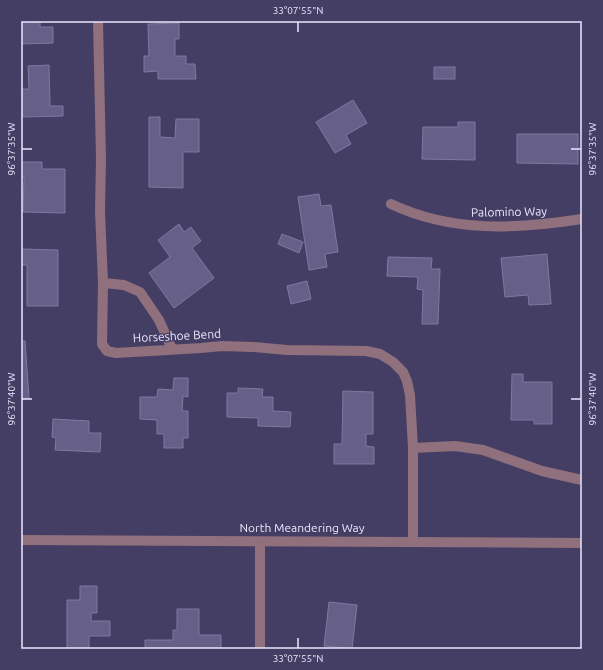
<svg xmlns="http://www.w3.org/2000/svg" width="603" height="670" font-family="Ubuntu,sans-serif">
	<rect width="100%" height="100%" fill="#453e64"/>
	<g fill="#665f88" stroke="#7f78a3">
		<polygon points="21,21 40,21 40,27 53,27 53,43 21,44"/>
		<polygon points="179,23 179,39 175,39 175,56 186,56 186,64 195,64 196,79 158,79 158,71 144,72 144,56 149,56 148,24"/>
		<polygon points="49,65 50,106 63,106 63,116 21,117 21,89 29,89 28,66"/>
		<rect x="434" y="67" width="21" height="12"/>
		<polygon points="353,100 367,123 346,135 351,144 335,153 316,122"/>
		<polygon points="149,117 160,117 160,137 175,138 176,119 199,119 199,152 183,152 183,188 149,187"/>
		<polygon points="458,122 475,122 475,160 422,159 423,127 458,127"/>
		<polygon points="517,134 578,134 578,164 517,163"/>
		<polygon points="21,162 42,162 42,169 65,169 65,213 23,212 24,177 21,177"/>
		<polygon points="319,194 321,206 331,205 338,252 325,254 327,267 309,270 298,197"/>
		<polygon points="179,224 184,232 191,227 201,241 192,248 214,278 174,308 149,273 170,257 158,240"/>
		<polygon points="282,234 303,242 299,253 278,244"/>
		<polygon points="21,249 58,250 58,306 27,306 27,265 21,265"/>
		<polygon points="547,254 551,304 529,305 528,295 505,297 501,258"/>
		<polygon points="388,257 432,258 431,269 440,269 438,324 422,324 423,290 417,289 418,277 387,276"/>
		<polygon points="307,281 311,299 291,304 287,286"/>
		<polygon points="21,341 25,341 29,398 21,399"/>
		<polygon points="512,374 523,374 523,382 552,382 552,424 534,424 534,420 511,420"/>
		<polygon points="174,378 188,378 188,397 183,396 182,411 188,411 188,438 183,438 183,448 164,448 164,434 157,434 157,420 140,419 140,397 157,397 158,389 173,390"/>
		<polygon points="238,388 263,389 262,397 273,397 273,411 291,412 290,427 258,426 258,418 227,417 227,393 238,393"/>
		<polygon points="343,391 373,392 373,434 366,434 366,446 374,447 374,464 334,464 334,444 342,444"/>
		<polygon points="53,419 89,421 89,433 101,433 100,452 55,450 56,438 52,437"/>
		<polygon points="80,586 97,586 97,613 91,613 91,621 110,621 110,636 89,636 89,649 67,649 67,600 80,600"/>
		<polygon points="329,602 357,605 352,649 324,646"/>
		<polygon points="177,609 199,609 199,635 221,635 221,649 145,649 145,640 173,640 173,630 177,630"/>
	</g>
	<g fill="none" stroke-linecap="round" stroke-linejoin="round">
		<g stroke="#90707d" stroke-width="10">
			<polyline points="98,21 101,159 100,211 103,283 102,344 107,351 116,353 201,348 222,346 253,347 287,350 366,351 380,354 393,362 403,372 407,381 410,395 413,448 413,541"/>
			<path d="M391,204C452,233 517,229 582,219"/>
			<polyline points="103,283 124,285 140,292 159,320 172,349"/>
			<polyline points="413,448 455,446 483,450 542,471 582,480"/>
			<polyline points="21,540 582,543"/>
			<polyline points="260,542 260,649"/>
		</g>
	</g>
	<path fill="none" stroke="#eae7ff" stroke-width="1.5" d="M298,22V32M22,149H32M571,149H581M22,399H32M571,399H581M298,638V648"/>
	<g text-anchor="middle" stroke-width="3" stroke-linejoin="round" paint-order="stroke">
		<g font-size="12" fill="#eae7ff" stroke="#453e64">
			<text transform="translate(509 212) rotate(-1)" y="4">Palomino Way</text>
			<text transform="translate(177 336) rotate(-3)" y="4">Horseshoe Bend</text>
			<text x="302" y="532">North Meandering Way</text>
		</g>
	</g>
	<rect width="603" height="670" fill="none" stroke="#453e64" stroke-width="44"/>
	<rect x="22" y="22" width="559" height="626" fill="none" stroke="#eae7ff" stroke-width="1.5"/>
	<g font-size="10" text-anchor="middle" fill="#eae7ff">
		<text x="298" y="14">33°07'55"N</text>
		<text transform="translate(592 149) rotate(-90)" y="4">96°37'35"W</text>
		<text transform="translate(11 149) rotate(-90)" y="4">96°37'35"W</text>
		<text transform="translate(592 399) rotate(-90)" y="4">96°37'40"W</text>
		<text transform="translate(11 399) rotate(-90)" y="4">96°37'40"W</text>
		<text x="298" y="662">33°07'55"N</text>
	</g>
</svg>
